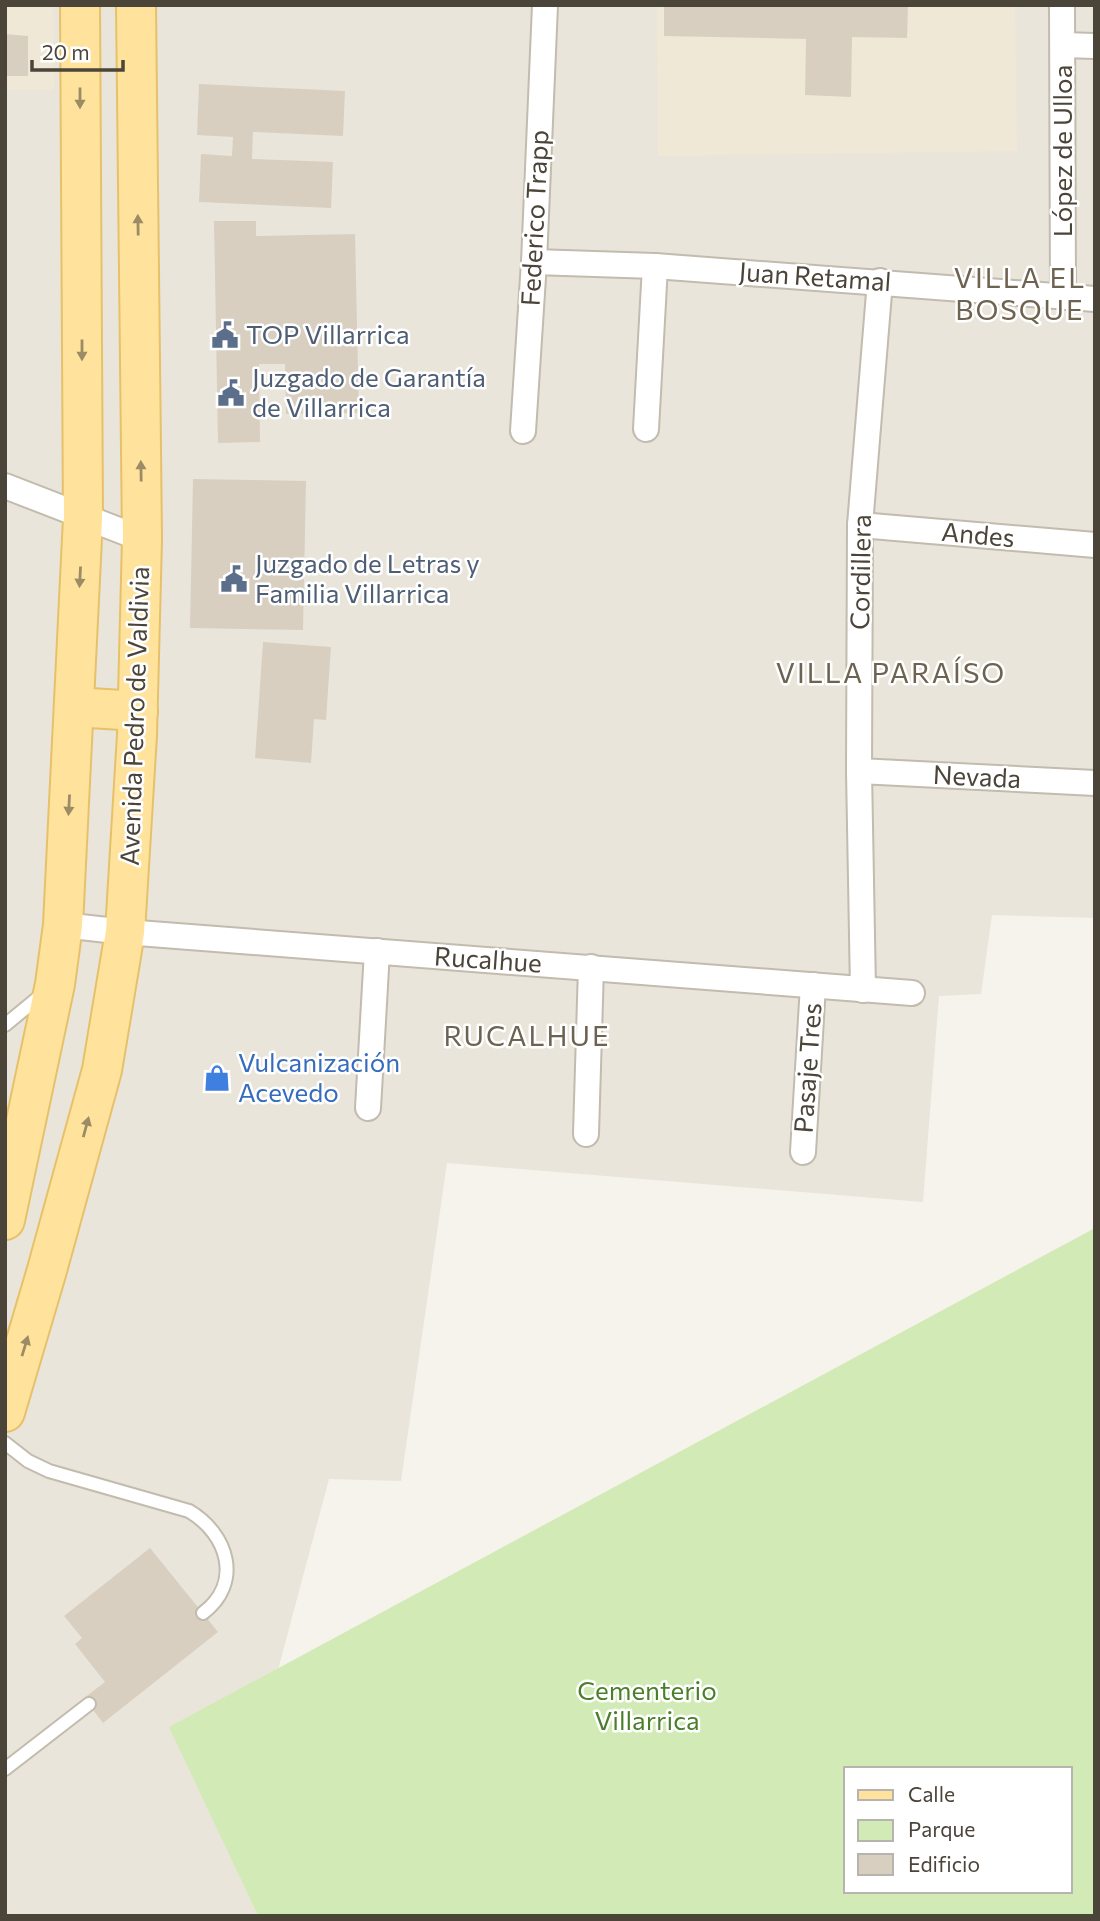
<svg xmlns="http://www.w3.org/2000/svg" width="1100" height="1921" font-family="Commissioner,sans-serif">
	<rect width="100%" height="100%" fill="#f6f3ec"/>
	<polygon fill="#eae5da" points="5,5 1095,5 1095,918 992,915 981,994 939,996 923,1202 447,1163 401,1481 329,1479 278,1670 170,1727 258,1916 5,1916"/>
	<g fill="#efe8d6">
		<polygon points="5,5 53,5 54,90 5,90"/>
		<polygon points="657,5 1015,5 1017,151 658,156"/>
	</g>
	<path fill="#d2eab5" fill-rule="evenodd" d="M1095,1228V1916H258L169,1727ZM846,1769H1070V1891H846Z"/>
	<g fill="#d8cfc1">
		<polygon points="664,5 908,5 907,38 852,37 851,97 805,95 806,39 664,36"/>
		<polygon points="5,34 28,36 28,76 5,76"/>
		<polygon points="199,84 345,91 343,136 253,132 252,159 333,162 331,208 199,202 201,154 232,156 233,137 197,135"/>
		<polygon points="214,221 256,221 256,236 355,234 359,413 286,414 285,364 259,364 260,442 218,443"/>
		<polygon points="193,479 306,481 303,630 190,628"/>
		<polygon points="263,642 331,647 326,720 314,719 311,763 255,758"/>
		<polygon points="150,1548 218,1632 103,1723 84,1698 105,1682 75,1644 82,1638 64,1616"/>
	</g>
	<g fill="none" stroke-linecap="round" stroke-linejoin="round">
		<defs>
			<g id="lane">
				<polyline points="5,1025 44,993"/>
				<path d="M5,1443L28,1461L49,1471L189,1511C228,1534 243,1583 203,1613"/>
				<polyline points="5,1769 89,1704"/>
			</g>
			<g id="street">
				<polyline points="1062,5 1063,297"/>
				<polyline points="1063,45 1095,46"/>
				<polyline points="534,262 655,266 1095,299"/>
				<polyline points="646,429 655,266"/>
				<polyline points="523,431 534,262 545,5"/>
				<polyline points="5,486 142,539"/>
				<polyline points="860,525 1095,545"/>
				<polyline points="859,771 1095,783"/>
				<polyline points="63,925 125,932 912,993"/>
				<polyline points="863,990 859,771 860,525 880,281"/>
				<polyline points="368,1108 377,951"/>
				<polyline points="586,1134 591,967"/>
				<polyline points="803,1152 813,985"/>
			</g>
			<g id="primary">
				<polyline points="74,707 138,711"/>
				<polyline points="5,1220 55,984 63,925 83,518 80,5"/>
				<polyline points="5,1412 47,1270 102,1070 125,932 137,735 142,539 136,5"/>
			</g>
		</defs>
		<use href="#lane" stroke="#c2bbae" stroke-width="16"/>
		<use href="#street" stroke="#c2bbae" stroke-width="28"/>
		<use href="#primary" stroke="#e6c16a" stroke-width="42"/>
		<use href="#lane" stroke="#fff" stroke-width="12"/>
		<use href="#street" stroke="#fff" stroke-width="24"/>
		<use href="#primary" stroke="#ffe39c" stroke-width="38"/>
	</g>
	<defs><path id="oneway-solid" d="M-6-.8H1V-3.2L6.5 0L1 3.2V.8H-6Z" transform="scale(1.75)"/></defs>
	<g fill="#9c8c66">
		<use href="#oneway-solid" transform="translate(80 98) rotate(90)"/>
		<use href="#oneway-solid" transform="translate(138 225) rotate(-91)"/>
		<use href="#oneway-solid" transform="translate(82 350) rotate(90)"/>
		<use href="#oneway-solid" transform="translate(141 471) rotate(-91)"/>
		<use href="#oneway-solid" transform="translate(80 577) rotate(93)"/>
		<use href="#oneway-solid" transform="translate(69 805) rotate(93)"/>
		<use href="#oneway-solid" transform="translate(86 1127) rotate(-75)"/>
		<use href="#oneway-solid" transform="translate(25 1346) rotate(-73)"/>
	</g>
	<defs>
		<symbol id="civic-bare" viewBox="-9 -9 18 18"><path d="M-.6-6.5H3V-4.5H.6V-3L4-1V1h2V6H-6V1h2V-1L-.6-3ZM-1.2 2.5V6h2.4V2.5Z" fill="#5c6f8a" stroke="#fff" stroke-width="2.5" paint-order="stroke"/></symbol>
		<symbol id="shop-bare" viewBox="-9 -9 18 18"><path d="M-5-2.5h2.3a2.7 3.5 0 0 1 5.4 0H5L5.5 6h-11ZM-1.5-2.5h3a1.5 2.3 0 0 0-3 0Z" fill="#3f7fe0" stroke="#fff" stroke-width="2.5" paint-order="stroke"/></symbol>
	</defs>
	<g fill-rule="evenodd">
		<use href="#civic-bare" x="206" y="316" width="38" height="38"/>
		<use href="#civic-bare" x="212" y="374" width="38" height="38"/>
		<use href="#civic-bare" x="215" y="560" width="38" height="38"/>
		<use href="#shop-bare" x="198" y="1059" width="38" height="38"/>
	</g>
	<g text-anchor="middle" stroke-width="5" stroke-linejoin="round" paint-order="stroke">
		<g font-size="26" fill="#4b4439" stroke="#fff">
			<text transform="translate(1063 151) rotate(-90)" y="9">López de Ulloa</text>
			<text transform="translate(535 218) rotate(-87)" y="9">Federico Trapp</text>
			<text transform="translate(815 277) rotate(4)" y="9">Juan Retamal</text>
			<text transform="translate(978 535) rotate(5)" y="9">Andes</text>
			<text transform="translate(861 572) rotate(-89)" y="9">Cordillera</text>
			<text transform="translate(135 716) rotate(-88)" y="9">Avenida Pedro de Valdivia</text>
			<text transform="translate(977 777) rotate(3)" y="9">Nevada</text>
			<text transform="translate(488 960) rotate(4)" y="9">Rucalhue</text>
			<text transform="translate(808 1068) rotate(-86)" y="9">Pasaje Tres</text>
		</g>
		<g font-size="26" fill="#4e5e75" stroke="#fff" text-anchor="start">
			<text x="246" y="344">TOP Villarrica</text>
			<text x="252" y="387">Juzgado de Garantía<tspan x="252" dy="30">de Villarrica</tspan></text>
			<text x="255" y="573">Juzgado de Letras y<tspan x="255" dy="30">Familia Villarrica</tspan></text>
		</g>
		<g font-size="26" fill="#366cbe" stroke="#fff" text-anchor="start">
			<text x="238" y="1072">Vulcanización<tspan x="238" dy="30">Acevedo</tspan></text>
		</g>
		<g font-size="26" fill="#4a7f2a" stroke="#fff">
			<text x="647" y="1700">Cementerio<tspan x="647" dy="30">Villarrica</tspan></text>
		</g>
		<g font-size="28" letter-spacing="2" fill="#6e6250" stroke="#fff">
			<text x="1020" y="288">VILLA EL<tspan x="1020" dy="32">BOSQUE</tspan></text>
			<text x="891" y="683">VILLA PARAÍSO</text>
			<text x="527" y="1046">RUCALHUE</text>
		</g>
	</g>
	<rect width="1100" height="1921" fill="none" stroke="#4b4439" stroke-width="14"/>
	<rect x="844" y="1767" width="228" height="126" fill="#ffffff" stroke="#b7b4b0" stroke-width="2"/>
	<rect x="858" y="1790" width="35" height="10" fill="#ffe39c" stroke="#b7b4b0" stroke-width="2"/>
	<text x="908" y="1802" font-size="21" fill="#4b4439">Calle</text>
	<rect x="858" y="1820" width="35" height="21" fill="#d2eab5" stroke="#b7b4b0" stroke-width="2"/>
	<text x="908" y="1837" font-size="21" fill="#4b4439">Parque</text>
	<rect x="858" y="1854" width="35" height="21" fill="#d8cfc1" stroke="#b7b4b0" stroke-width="2"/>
	<text x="908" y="1872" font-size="21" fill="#4b4439">Edificio</text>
	<path d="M32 60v10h91v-10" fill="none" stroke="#4b4439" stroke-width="3.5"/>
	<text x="42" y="60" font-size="21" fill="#4b4439" stroke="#ffffff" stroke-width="5" paint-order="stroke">20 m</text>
</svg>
